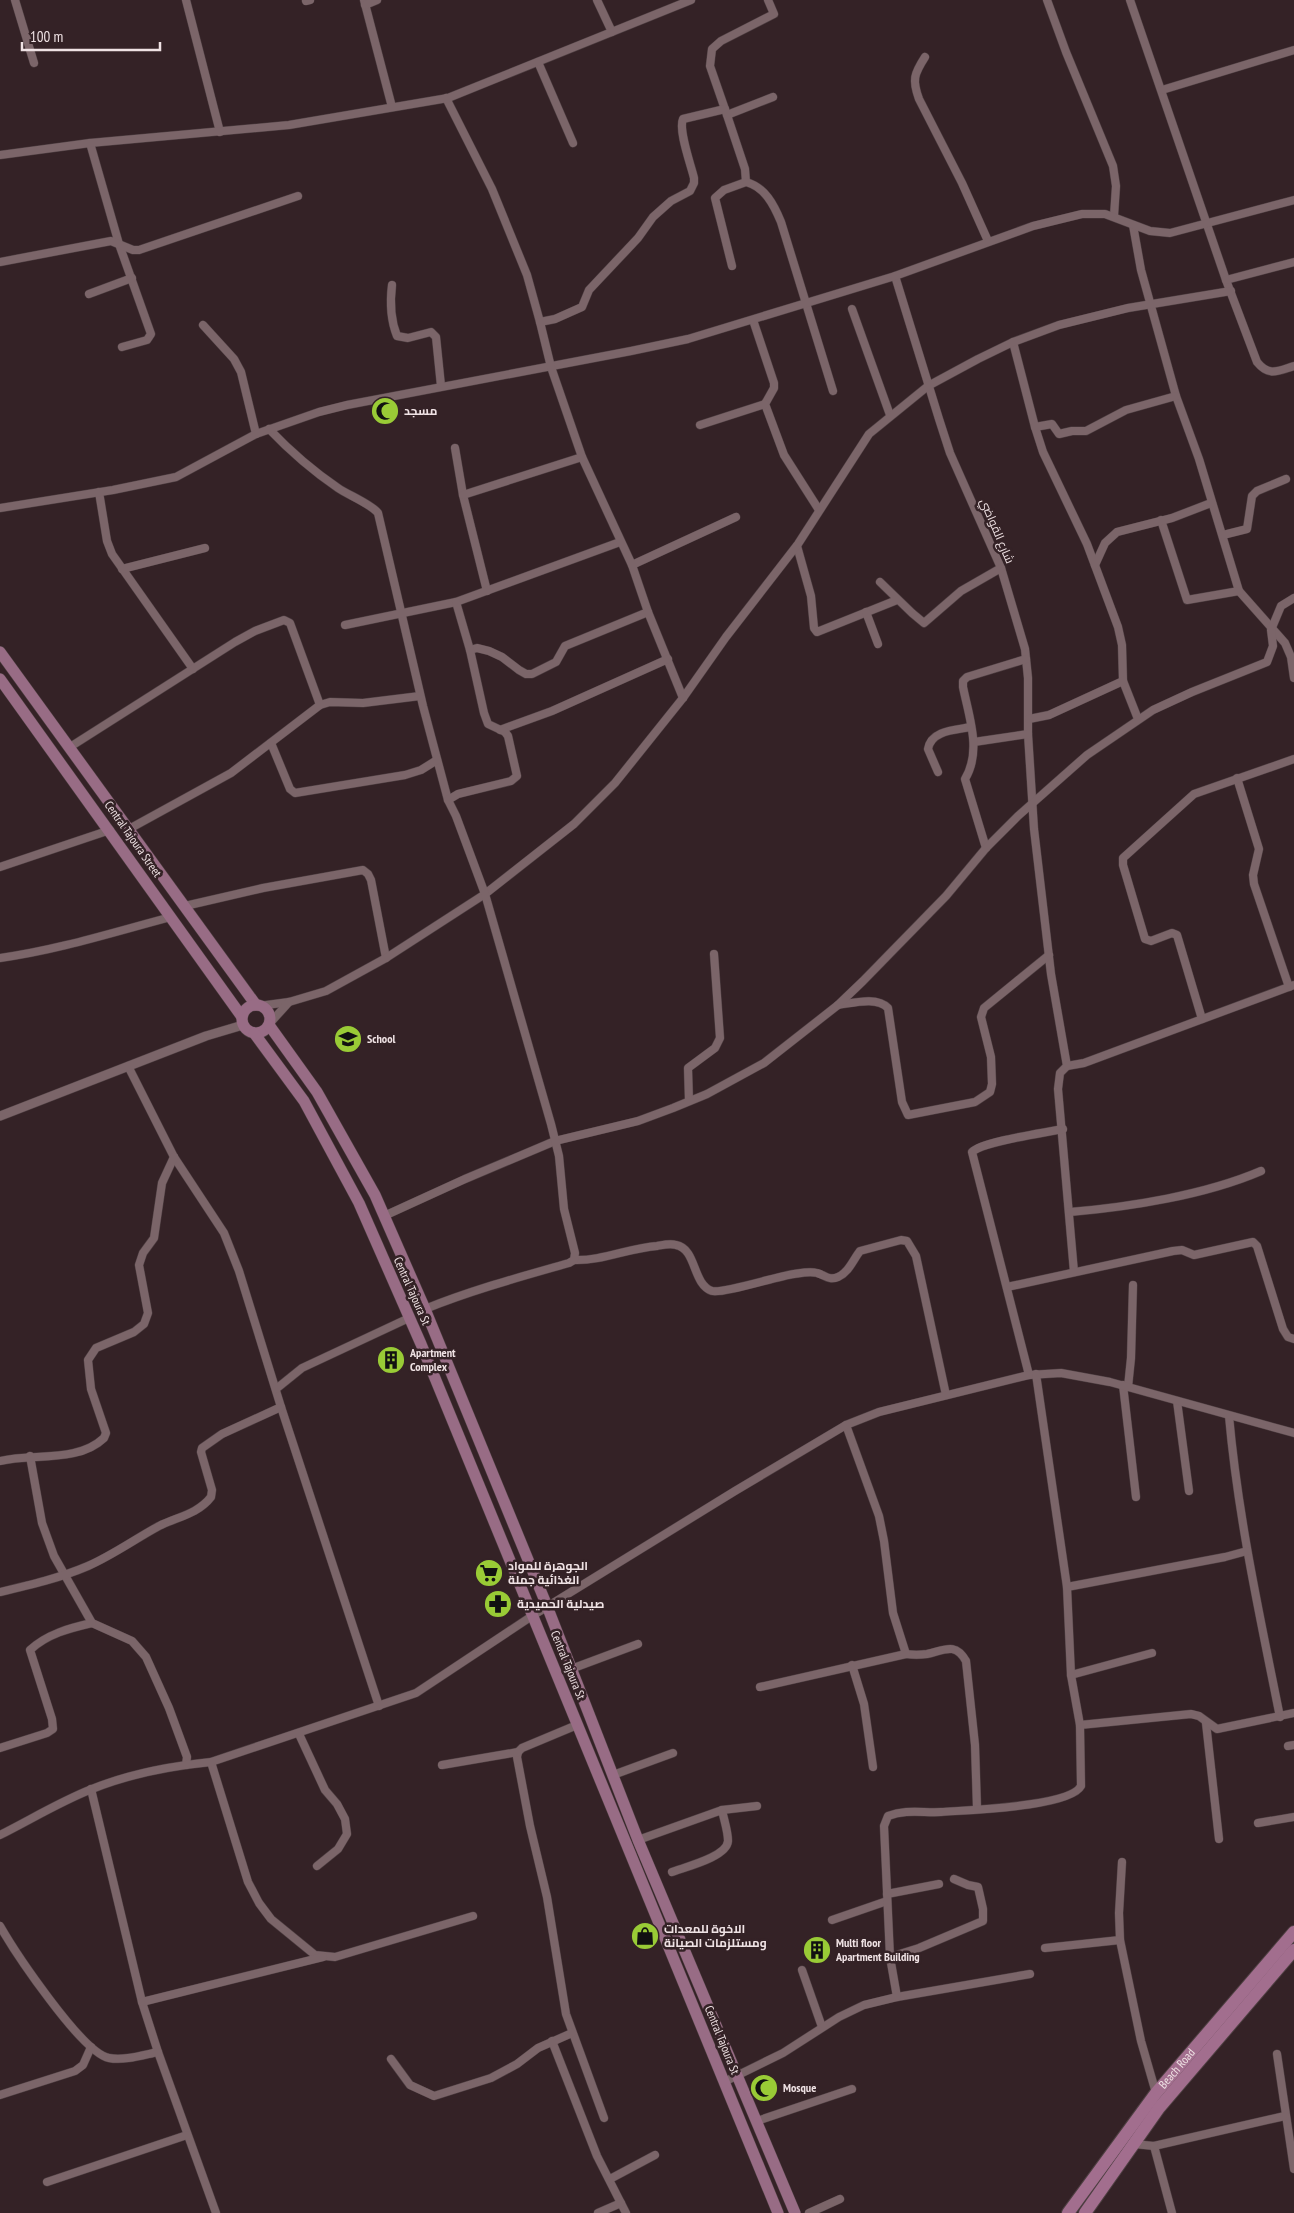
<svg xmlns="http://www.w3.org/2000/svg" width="1294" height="2213" font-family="'PT Sans Narrow',Cairo,sans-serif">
	<rect width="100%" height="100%" fill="#342226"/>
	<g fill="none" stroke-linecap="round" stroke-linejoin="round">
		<defs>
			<g id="minor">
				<polyline points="15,0 34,63"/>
				<polyline points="186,0 220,132"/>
				<polyline points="364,0 392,107"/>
				<polyline points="597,0 612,32"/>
				<polyline points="1047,0 1066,52 1113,166 1116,186 1114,216"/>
				<path d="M1130,0L1226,280L1257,362C1269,377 1278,371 1294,366"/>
				<polyline points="306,1 310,0"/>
				<polyline points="365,5 377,0"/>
				<path d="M925,57C914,74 912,80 919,99L962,183L988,241"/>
				<polyline points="538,62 573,143"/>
				<polyline points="1162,90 1294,50"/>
				<polyline points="446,98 492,189 527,275 540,322"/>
				<polyline points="727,115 710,66 712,49 721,41 774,14 768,0"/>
				<polyline points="90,143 119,244 151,334 147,340 122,347"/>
				<polyline points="0,155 90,143 289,125 448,98 691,0"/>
				<polyline points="746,182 745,169 727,115 773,97"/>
				<polyline points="1133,225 1141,270 1176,396 1199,459 1239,591 1285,643 1291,657 1294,678"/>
				<polyline points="0,262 111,241 133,250 139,250 298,196"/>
				<path d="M732,266L715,198L724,190L746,182C765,187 774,205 781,222L833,391"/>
				<polyline points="895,276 939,419 950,453 1001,568 1025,649 1028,678 1028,734 1034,829 1051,974 1067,1066 1060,1073 1058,1089 1074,1272"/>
				<polyline points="1226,280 1294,262"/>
				<path d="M392,285C390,301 391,321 397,336L408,338L431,332L436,337L441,386"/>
				<polyline points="89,294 132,278"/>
				<polyline points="852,309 890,415"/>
				<polyline points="753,320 774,383 774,388 765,404 784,455 819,510"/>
				<polyline points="203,325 234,359 241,372 256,434"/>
				<polyline points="1013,342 1035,427 1043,452 1087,544 1118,627 1122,645 1123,681 1138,719"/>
				<polyline points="700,425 765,404"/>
				<polyline points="1035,427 1052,424 1059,434 1072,431 1086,431 1126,410 1176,396"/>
				<path d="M269,429C290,451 313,471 338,488C348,495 371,504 378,513L423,706L448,800"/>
				<polyline points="455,448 463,495 487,591"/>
				<polyline points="99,492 107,541 112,554 193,669"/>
				<polyline points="463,495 582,457"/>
				<polyline points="0,508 113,490 176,477 256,434 319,412 347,405 631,351 688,339 895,276 1033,226 1082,214 1105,214 1150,231 1170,233 1294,200"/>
				<polyline points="1161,520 1187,600 1239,591"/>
				<polyline points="1223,535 1247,529 1252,496 1257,491 1286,479"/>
				<polyline points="797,546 811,596 814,628 817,632 897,600"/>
				<polyline points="632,565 736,517"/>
				<polyline points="1095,565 1105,543 1117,532 1172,518 1211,503"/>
				<polyline points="122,569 205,548"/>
				<polyline points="880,582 912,613 924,623 961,591 1001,568"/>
				<polyline points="866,612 878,644"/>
				<polyline points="345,625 456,602 620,542"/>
				<polyline points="470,650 477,648 489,651 502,657 519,670 526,674 532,674 556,662 565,646 648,612"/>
				<path d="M683,698L648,612L632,565L582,457L551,367L540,322L555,319L582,307L589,290L638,238L653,217L671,201L690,191L694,183V178C691,165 678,130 683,119L725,109"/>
				<polyline points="1029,719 1049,715 1123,681"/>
				<polyline points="500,730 552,711 668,659"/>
				<polyline points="974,742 1028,734"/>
				<polyline points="271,743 290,789 295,793 405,775 421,770 437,760"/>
				<polyline points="70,747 235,642 255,631 284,620 290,623 320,705"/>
				<path d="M938,772L928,749C931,730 956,730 971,727"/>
				<polyline points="1237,778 1259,849 1253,875 1254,884 1289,987"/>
				<polyline points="129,829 231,773 320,705 330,702 363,703 420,696"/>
				<path d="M986,848L965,779C982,751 969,717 963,687V681L967,677L1026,659"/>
				<polyline points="0,867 110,830"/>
				<polyline points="185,906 263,888 363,870 368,874 371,880 386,958"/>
				<path d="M0,958C58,950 114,932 171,917"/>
				<path d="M838,1005C853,1003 877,996 888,1008L902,1102L908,1115L975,1102L990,1092L992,1084L991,1057L981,1017L984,1008L1049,955"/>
				<polyline points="259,1006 289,1002 326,991 386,958 485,894 574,824 615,783 683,698 726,637 798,544 869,434 928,386 978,359 1013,342 1059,325 1128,308 1231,291"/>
				<polyline points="1202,1019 1177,935 1172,933 1151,941 1145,939 1123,865 1123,858 1194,794 1294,759"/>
				<polyline points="270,1023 289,1002"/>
				<polyline points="128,1066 174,1157 224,1233 239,1271 281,1407 379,1706"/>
				<polyline points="1067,1066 1084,1063 1294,985"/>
				<polyline points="689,1101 688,1068 715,1048 720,1038 714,954"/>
				<path d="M1070,1212C1130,1207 1205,1195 1261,1171"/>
				<polyline points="384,1216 465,1179 555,1141 638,1121 673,1108 707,1094 764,1063 838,1005 863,981 946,896 986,848 1018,816 1087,755 1153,710 1192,692 1267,662 1273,646 1271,630 1281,606 1294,598"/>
				<path d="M574,1260C602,1261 629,1248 657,1246C663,1245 670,1243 676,1245C697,1249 692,1284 712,1291C722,1294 778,1276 794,1274C801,1273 810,1271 817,1273C825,1275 829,1281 838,1277C849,1272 853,1260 860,1251L901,1240L907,1241L916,1256L946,1395"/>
				<polyline points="1007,1287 1173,1251 1182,1250 1194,1255 1253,1242 1257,1246 1283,1329 1288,1337 1294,1339"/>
				<path d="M425,1309C472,1290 520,1277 569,1263L574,1260L575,1253L564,1209L559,1156L551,1124L485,894L456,816L448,800L458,794L511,781L517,776L508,736L505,732L488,724L484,713L470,650L456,602"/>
				<path d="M1029,1375L972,1152C983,1141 1045,1133 1063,1129"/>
				<polyline points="1123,1385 1136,1497"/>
				<polyline points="1128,1387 1131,1358 1133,1285"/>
				<polyline points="276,1389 302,1368 409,1318"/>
				<polyline points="1177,1401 1189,1491"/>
				<path d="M1229,1416C1238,1517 1260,1617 1280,1717"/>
				<path d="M846,1425L879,1516L884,1541L893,1613L906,1654C913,1655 920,1655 927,1654C943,1651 955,1641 966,1661L975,1745L977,1808"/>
				<polyline points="30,1456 42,1523 54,1556 92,1623 132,1641 146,1657 169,1708 187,1757 186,1765"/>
				<path d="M0,1461C33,1453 78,1463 104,1438L106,1433L91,1389L88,1360L96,1348L134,1332L144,1324L148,1313L139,1265L143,1253L154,1238L162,1183L174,1157"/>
				<polyline points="1067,1587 1225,1557 1247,1551"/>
				<path d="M0,1592C30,1585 60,1578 88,1566C113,1555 135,1539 159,1526C177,1517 198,1514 211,1497L212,1490L201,1452L202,1448L222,1434L281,1407"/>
				<polyline points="852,1665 864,1704 873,1767"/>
				<polyline points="571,1669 638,1644"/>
				<polyline points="1071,1675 1152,1653"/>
				<polyline points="760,1687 906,1654"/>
				<polyline points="1206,1723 1219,1839"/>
				<polyline points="577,1725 522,1748 518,1752 517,1757 530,1826 547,1897 566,2014 604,2118"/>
				<polyline points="1080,1725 1191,1714 1199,1716 1217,1729 1294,1713"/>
				<polyline points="299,1734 325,1790 337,1804 345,1819 347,1834 338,1849 317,1866"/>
				<polyline points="1288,1746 1294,1745"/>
				<path d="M0,1748L47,1733L53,1729L52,1719L30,1650C47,1634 70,1628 92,1623"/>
				<polyline points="211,1762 248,1882 259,1903 271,1919 315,1955 335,1957 473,1916"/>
				<polyline points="442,1765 518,1752"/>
				<polyline points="613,1775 673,1753"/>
				<polyline points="91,1789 142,2002 158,2052"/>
				<polyline points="722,1810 757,1806"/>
				<polyline points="1258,1823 1294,1817"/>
				<path d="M0,1835C30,1820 61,1801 92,1789C129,1774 171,1766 211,1762L416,1693L532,1616L735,1491L846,1425L879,1412L1029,1375L1061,1373L1110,1382L1294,1433"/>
				<path d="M638,1840L722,1810C724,1820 728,1831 728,1841C727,1857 685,1867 672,1872"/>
				<polyline points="1122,1862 1119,1913 1120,1940 1141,2041 1156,2093"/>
				<polyline points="887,1894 939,1884"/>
				<polyline points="832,1920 887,1901"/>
				<path d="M0,1926C15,1952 82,2053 109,2058C124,2061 143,2055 158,2052L216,2213"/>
				<polyline points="1045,1948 1120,1940"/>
				<polyline points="890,1957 919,1948 983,1921 983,1909 978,1887 968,1885 954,1879"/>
				<polyline points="802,1970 822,2027"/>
				<polyline points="897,1997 1030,1974"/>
				<polyline points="142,2002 323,1957"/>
				<polyline points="552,2041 597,2156 626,2213"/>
				<polyline points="1277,2054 1294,2169"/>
				<polyline points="391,2059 410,2085 434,2096 491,2078 517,2064 538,2048 572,2033"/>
				<path d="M724,2082L783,2053L839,2017L864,2005L897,1997L890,1957L884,1826L888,1816C906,1809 923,1813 941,1812C967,1810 1070,1807 1081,1786L1080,1725L1071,1675L1067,1587L1036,1374"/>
				<polyline points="0,2095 75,2071 83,2065 91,2047"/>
				<polyline points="757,2121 852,2089"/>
				<polyline points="1134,2144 1154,2146 1285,2116"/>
				<polyline points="1154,2146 1172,2213"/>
				<polyline points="610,2179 655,2155"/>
				<polyline points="47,2182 187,2135"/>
				<polyline points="598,2213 621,2203"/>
				<polyline points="809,2213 840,2199"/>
			</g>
			<polyline id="tertiary" points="0,1116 206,1036 243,1025"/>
			<g id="primary">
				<polyline points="0,652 256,1005"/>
				<polyline points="0,679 242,1017"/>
				<circle cx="256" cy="1019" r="14"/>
				<polyline points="269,1025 317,1092 375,1195 425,1309 547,1606 638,1840 795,2213"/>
				<polyline points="254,1033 304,1101 359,1203 421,1344 778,2213"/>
			</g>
			<g id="trunk">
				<path id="s1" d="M1068,2213L1156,2093L1294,1932"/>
				<polyline points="1085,2213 1159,2108 1294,1950"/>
			</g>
		</defs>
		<use href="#minor" stroke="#4e3f42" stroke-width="9"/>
		<use href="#tertiary" stroke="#4e3f42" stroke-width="10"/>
		<use href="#primary" stroke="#4e3f42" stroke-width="12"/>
		<use href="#trunk" stroke="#4e3f42" stroke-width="14"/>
		<use href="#minor" stroke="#7b6569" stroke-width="8"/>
		<use href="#tertiary" stroke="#7b6569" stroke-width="9"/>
		<use href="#primary" stroke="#986c85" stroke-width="11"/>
		<use href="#trunk" stroke="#a26e8e" stroke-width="12"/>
	</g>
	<defs>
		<symbol id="mosque-disc" viewBox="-11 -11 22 22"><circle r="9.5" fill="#99cb36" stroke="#342226"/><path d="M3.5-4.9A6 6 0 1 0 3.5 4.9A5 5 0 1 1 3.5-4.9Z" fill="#111"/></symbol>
		<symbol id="school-disc" viewBox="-11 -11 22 22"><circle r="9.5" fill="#99cb36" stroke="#342226"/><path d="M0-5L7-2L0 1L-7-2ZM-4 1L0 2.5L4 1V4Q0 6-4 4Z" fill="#111"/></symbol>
		<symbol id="building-disc" viewBox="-11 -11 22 22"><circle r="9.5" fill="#99cb36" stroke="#342226"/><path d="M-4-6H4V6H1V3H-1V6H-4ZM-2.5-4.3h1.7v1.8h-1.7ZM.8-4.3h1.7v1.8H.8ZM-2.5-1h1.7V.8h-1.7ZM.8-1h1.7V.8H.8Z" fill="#111"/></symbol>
		<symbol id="supermarket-disc" viewBox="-11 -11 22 22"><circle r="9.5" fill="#99cb36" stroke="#342226"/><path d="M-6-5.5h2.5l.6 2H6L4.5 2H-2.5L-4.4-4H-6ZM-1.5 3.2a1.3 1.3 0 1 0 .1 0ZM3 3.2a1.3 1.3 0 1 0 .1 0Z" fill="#111"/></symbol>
		<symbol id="pharmacy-disc" viewBox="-11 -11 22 22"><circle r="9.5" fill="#99cb36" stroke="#342226"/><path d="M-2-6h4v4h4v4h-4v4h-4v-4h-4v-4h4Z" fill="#111"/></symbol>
		<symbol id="shop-disc" viewBox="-11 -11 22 22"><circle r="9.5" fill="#99cb36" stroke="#342226"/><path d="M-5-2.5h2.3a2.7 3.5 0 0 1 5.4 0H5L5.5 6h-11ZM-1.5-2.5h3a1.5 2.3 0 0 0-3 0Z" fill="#111"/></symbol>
	</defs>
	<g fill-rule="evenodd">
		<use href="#mosque-disc" x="369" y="395" width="32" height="32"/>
		<use href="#school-disc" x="332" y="1023" width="32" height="32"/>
		<use href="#building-disc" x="375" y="1344" width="32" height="32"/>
		<use href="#supermarket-disc" x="473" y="1557" width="32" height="32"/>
		<use href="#pharmacy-disc" x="482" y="1588" width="32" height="32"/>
		<use href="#shop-disc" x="629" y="1920" width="32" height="32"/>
		<use href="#building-disc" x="801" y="1934" width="32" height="32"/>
		<use href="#mosque-disc" x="748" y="2072" width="32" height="32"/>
	</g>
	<g text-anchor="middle" stroke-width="5" stroke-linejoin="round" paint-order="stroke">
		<g font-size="12" font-weight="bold" fill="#efe2e4" stroke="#342226" text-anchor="start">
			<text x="404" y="415">مسجد</text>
			<text x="367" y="1043">School</text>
			<text x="410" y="1357">Apartment<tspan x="410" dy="14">Complex</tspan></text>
			<text x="508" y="1570">الجوهرة للمواد<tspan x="508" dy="14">الغذائية جملة</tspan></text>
			<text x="517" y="1608">صيدلية الحميدية</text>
			<text x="664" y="1933">الاخوة للمعدات<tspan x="664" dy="14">ومستلزمات الصيانة</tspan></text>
			<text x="836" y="1947">Multi floor<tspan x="836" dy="14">Apartment Building</tspan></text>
			<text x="783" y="2092">Mosque</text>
		</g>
		<g font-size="12" fill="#efe2e4" stroke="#342226">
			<text transform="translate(997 531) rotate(67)" y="4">شارع القواضي</text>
			<text transform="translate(133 839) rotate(55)" y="4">Central Tajoura Street</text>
			<text transform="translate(412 1291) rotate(66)" y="4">Central Tajoura St</text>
			<text transform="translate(568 1665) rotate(68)" y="4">Central Tajoura St</text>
			<text transform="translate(722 2040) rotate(68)" y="4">Central Tajoura St</text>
			<text dy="4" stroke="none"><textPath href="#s1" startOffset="181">Beach Road</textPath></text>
		</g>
	</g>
	<path d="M22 42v8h138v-8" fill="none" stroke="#efe2e4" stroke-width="2.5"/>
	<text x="30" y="42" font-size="15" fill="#efe2e4" stroke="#342226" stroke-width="4" paint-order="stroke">100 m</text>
</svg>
